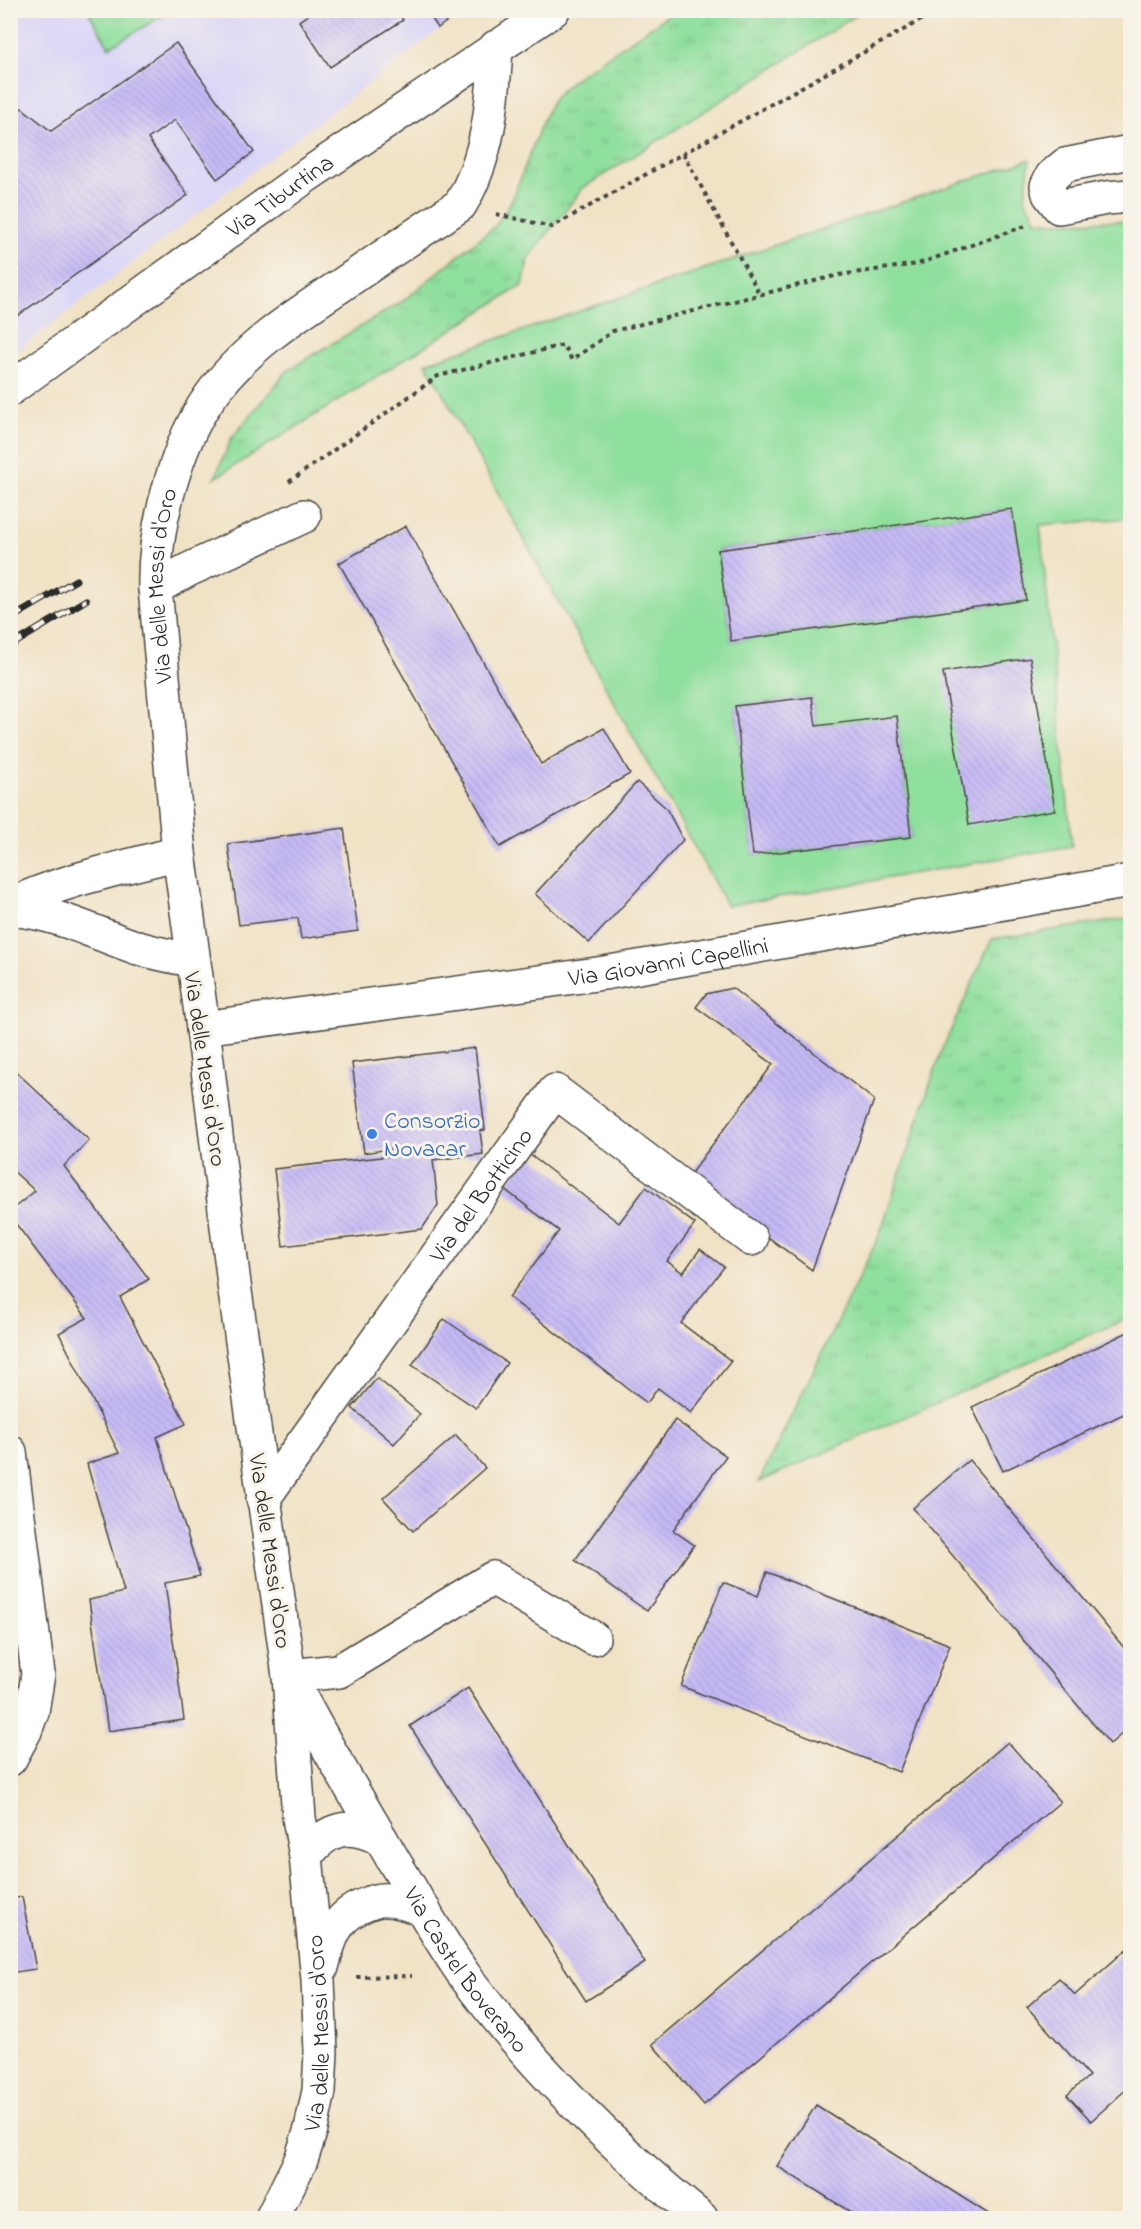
<svg xmlns="http://www.w3.org/2000/svg" width="1141" height="2229" font-family="'Indie Flower',sans-serif">
	<defs>
		<pattern id="grass-tufts" width="24" height="20" patternUnits="userSpaceOnUse" patternTransform="scale(1.5)"><rect width="24" height="20" fill="#8fdf9d"/><path d="M3 7l-1-3M5 7V3M7 7l1-3M15 17l-1-3M17 17v-4M19 17l1-3" fill="none" stroke="#7cc087"/></pattern>
		<pattern id="building-back-hatch" width="6" height="6" patternUnits="userSpaceOnUse" patternTransform="scale(1.5)"><rect width="6" height="6" fill="#c6baf6"/><path d="M-1 5l2 2M0 0l6 6M5-1l2 2" fill="none" stroke="#aaa0d3"/></pattern>
	</defs>
	<rect width="100%" height="100%" fill="#f7f3e8"/>
	<filter id="ink" filterUnits="userSpaceOnUse"><feTurbulence type="fractalNoise" baseFrequency=".0167" numOctaves="2"/><feDisplacementMap in="SourceGraphic" scale="12" xChannelSelector="R" yChannelSelector="G"/><feConvolveMatrix kernelMatrix="1 2 1 2 8 2 1 2 1" color-interpolation-filters="sRGB"/></filter>
	<filter id="wash" filterUnits="userSpaceOnUse"><feTurbulence type="fractalNoise" baseFrequency=".008" numOctaves="4" result="noise"/><feDisplacementMap in="SourceGraphic" scale="24" xChannelSelector="R" yChannelSelector="G"/><feGaussianBlur stdDeviation="1.35" result="paint"/><feColorMatrix in="noise" values="0 0 0 0 0 0 0 0 0 0 0 0 0 0 0 0 0 1.4 0 .05"/><feComposite in="paint" operator="in"/></filter>
	<g filter="url(#wash)">
		<rect width="100%" height="100%" fill="#f0e2c5"/>
		<polygon fill="#dad6f7" points="11,11 464,11 11,355"/>
		<g fill="url(#grass-tufts)" stroke="#5d8564" stroke-width="1.5">
			<polygon points="676,10 863,11 583,188 528,259 523,285 215,478 231,439 288,370 403,301 496,225 512,200 543,120 553,99 571,81"/>
			<polygon points="1130,918 1130,1317 759,1482 879,1236 941,1052 992,939"/>
		</g>
		<g fill="#8fdf9d" stroke="#5d8564" stroke-width="1.5" fill-rule="evenodd">
			<polygon points="88,11 171,11 109,47"/>
			<path d="M1030,159L1025,199L1037,220L1055,222L1130,221V518L1040,525L1072,846L727,906L426,363ZM1012,509L1025,600L731,641L718,550ZM812,697L816,726L897,717L911,837L753,855L735,706Z"/>
		</g>
		<g id="blocks">
			<g fill="url(#building-back-hatch)">
				<polygon points="315,10 397,10 403,20 330,67 299,21"/>
				<polygon points="426,10 462,10 438,28"/>
				<polygon points="176,43 254,152 217,179 175,120 148,139 188,195 10,321 10,116 22,108 51,131"/>
				<polygon points="1012,509 1026,600 731,641 718,550"/>
				<polygon points="406,526 541,764 604,728 630,774 500,847 339,563"/>
				<polygon points="1030,658 1055,810 969,825 943,672"/>
				<polygon points="812,697 816,726 897,716 911,837 753,855 735,706"/>
				<polygon points="637,782 666,808 683,840 589,943 535,894"/>
				<polygon points="344,828 358,931 301,939 298,918 239,925 228,844"/>
				<polygon points="732,988 874,1100 812,1270 688,1177 773,1064 696,1007 706,994"/>
				<polygon points="475,1048 485,1130 480,1131 483,1154 433,1160 438,1205 422,1229 283,1246 274,1169 390,1156 389,1149 364,1153 352,1063"/>
				<polygon points="10,1066 89,1140 64,1166 149,1279 120,1297 186,1424 157,1437 200,1576 165,1583 184,1720 108,1731 89,1600 124,1592 87,1464 119,1453 59,1333 87,1318 10,1216 10,1211 35,1191 10,1168"/>
				<polygon points="529,1154 619,1223 646,1187 695,1224 667,1261 683,1273 700,1249 724,1267 681,1323 731,1361 691,1413 658,1388 647,1403 509,1297 559,1231 503,1188"/>
				<polygon points="444,1319 507,1363 476,1408 412,1365"/>
				<polygon points="1130,1331 1130,1411 1003,1471 972,1407"/>
				<polygon points="377,1378 420,1414 394,1444 352,1408"/>
				<polygon points="675,1420 726,1456 673,1530 694,1545 647,1611 575,1560"/>
				<polygon points="456,1435 485,1468 413,1531 383,1498"/>
				<polygon points="969,1460 1130,1655 1130,1727 1110,1744 913,1508"/>
				<polygon points="767,1572 950,1645 899,1772 681,1686 723,1582 758,1596"/>
				<polygon points="468,1688 645,1963 586,2001 410,1726"/>
				<polygon points="1008,1742 1060,1802 704,2105 652,2044"/>
				<polygon points="22,1897 36,1969 10,1973 10,1899"/>
				<polygon points="1130,1946 1130,2086 1091,2121 1067,2095 1089,2076 1027,2007 1059,1978 1075,1995"/>
				<polygon points="816,2105 995,2218 860,2218 777,2166"/>
			</g>
		</g>
	</g>
	<g filter="url(#ink)">
		<use href="#blocks" fill-opacity="0" stroke="#494642" stroke-width="1.5"/>
		<g fill="none" stroke-linecap="round" stroke-linejoin="round">
			<defs>
				<g id="minor">
					<polyline points="1130,152 1065,165 1052,176 1047,186 1049,194 1059,207 1107,198 1130,196"/>
					<polyline points="155,588 188,570 304,516"/>
					<path d="M10,905C63,880 122,868 179,853"/>
					<path d="M10,909C59,913 93,933 138,948C155,953 174,957 192,960"/>
					<path id="s1" d="M203,1028L604,973L1130,881"/>
					<polyline points="10,1452 38,1674 32,1712 25,1731 10,1759"/>
					<path id="s2" d="M263,1499L555,1091L751,1239"/>
					<polyline points="289,1676 339,1671 493,1578 593,1638"/>
					<path id="s3" d="M294,1685C325,1746 361,1804 395,1863C419,1902 440,1942 467,1979C534,2068 614,2148 701,2218"/>
					<path d="M306,1856C328,1827 349,1822 381,1839"/>
					<path d="M322,1967C329,1941 334,1919 360,1907C369,1903 378,1899 387,1900C400,1900 412,1906 424,1910"/>
					<path id="s4" d="M272,2218L301,2160L311,2129L319,2091L321,2052L318,1980L306,1856L299,1818L289,1676L234,1284L203,1028L179,853L155,588C154,553 160,519 170,485C179,454 190,425 209,398C243,349 294,316 343,284C382,257 421,231 460,205C489,157 493,102 496,47"/>
				</g>
				<g id="major">
					<path id="s5" d="M10,389L306,176L553,10"/>
				</g>
			</defs>
			<use href="#minor" stroke="#494642" stroke-width="36"/>
			<use href="#major" stroke="#494642" stroke-width="36"/>
			<g stroke="#494642" stroke-width="4" stroke-dasharray="4.5 4.5" stroke-linecap="butt">
				<polyline points="683,153 760,295"/>
				<polyline points="496,214 552,227 939,10"/>
				<polyline points="289,482 438,376 563,345 572,360 613,331 839,275 918,264 1028,225"/>
				<polyline points="356,1977 412,1976"/>
			</g>
			<use href="#minor" stroke="#fff" stroke-width="33"/>
			<use href="#major" stroke="#fff" stroke-width="33"/>
			<defs>
				<g id="rail">
					<polyline points="10,619 76,580"/>
					<polyline points="10,646 86,600"/>
				</g>
			</defs>
			<use href="#rail" stroke="#2b2b2b" stroke-width="7"/>
			<use href="#rail" stroke="#f7f3e8" stroke-width="4.5" stroke-dasharray="14" stroke-linecap="butt"/>
		</g>
	</g>
	<circle fill="#3f7fe0" stroke="#f7f3e8" stroke-width="2" cx="372" cy="1134" r="6"/>
	<g text-anchor="middle" stroke-width="6" stroke-linejoin="round" paint-order="stroke">
		<g font-size="24" fill="#2b2b2b" stroke="#f7f3e8">
			<text dy="8" stroke="none"><textPath href="#s5" startOffset="332">Via Tiburtina</textPath></text>
			<text dy="8" stroke="none"><textPath href="#s4" startOffset="1652">Via delle Messi d'Oro</textPath></text>
			<text dy="8" stroke="none"><textPath href="#s1" startOffset="470">Via Giovanni Capellini</textPath></text>
			<text transform="translate(206 1069) rotate(82)" y="8">Via delle Messi d'Oro</text>
			<text dy="8" stroke="none"><textPath href="#s2" startOffset="374">Via del Botticino</textPath></text>
			<text transform="translate(271 1551) rotate(82)" y="8">Via delle Messi d'Oro</text>
			<text dy="8" stroke="none"><textPath href="#s3" startOffset="333">Via Castel Boverano</textPath></text>
			<text dy="8" stroke="none"><textPath href="#s4" startOffset="194">Via delle Messi d'Oro</textPath></text>
		</g>
		<g font-size="24" fill="#366cbe" stroke="#f7f3e8" text-anchor="start">
			<text x="384" y="1128">Consorzio<tspan x="384" dy="28">Novacar</tspan></text>
		</g>
	</g>
	<rect width="1141" height="2229" fill="none" stroke="#f7f3e8" stroke-width="36"/>
</svg>
